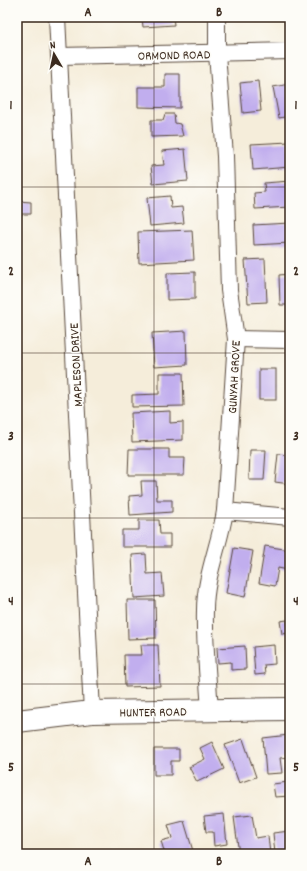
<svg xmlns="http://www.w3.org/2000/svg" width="307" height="871" font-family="Dekko,sans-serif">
	<rect width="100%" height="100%" fill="#fdfcf7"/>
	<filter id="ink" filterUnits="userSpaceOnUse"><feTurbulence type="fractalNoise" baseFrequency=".025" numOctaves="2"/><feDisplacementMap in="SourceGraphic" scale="8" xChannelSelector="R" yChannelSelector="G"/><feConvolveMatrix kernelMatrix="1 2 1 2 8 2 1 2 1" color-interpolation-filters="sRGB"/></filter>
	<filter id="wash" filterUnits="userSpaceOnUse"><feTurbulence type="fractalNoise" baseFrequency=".012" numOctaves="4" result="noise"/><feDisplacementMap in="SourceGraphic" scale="16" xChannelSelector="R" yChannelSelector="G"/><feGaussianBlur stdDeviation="0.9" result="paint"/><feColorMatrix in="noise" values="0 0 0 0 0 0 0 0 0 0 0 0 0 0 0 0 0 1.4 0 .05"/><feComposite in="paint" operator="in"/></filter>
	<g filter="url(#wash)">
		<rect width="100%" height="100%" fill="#f5edda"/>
		<g id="blocks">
			<g fill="#c1aeee">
				<polygon points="142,17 173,17 174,25 143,27"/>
				<polygon points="165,74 180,74 180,108 138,107 138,87 165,87"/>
				<polygon points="258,81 261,111 243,113 240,83"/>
				<polygon points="290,84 290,116 279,118 273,87"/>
				<polygon points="165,114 174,114 175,123 180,124 183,136 151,137 151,120 163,120"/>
				<polygon points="289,142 290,167 253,170 251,144"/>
				<polygon points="185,149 188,181 153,184 151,166 164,165 162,151"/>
				<polygon points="290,181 290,207 255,209 254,193 265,192 264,183"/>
				<polygon points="170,196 171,208 182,207 184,223 150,226 147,198"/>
				<polygon points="17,201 31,202 31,214 17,214"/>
				<polygon points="290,223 290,243 254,245 253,225"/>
				<polygon points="192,230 194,260 139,263 138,232"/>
				<polygon points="265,259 267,302 248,303 245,260"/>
				<polygon points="195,272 195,299 167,300 167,273"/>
				<polygon points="290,274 290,305 280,305 279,275"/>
				<polygon points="186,331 187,365 154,367 152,333"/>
				<polygon points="17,336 20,370 17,370"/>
				<rect x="259" y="369" width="17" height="31"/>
				<polygon points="159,373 183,373 184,406 132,407 132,395 159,394"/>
				<polygon points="170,411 170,423 183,422 183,440 132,442 131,413"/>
				<polygon points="129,449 169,449 169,458 185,458 184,475 128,475"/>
				<polygon points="250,450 266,450 264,480 249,480"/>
				<polygon points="278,454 290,455 290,484 275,482"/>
				<polygon points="141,481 156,481 157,500 172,500 172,512 130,515 129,496 142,495"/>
				<polygon points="139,520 159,520 160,534 170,534 170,547 122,547 122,530 139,530"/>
				<polygon points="265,546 290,550 288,570 278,568 275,586 259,583"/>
				<polygon points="234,548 253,551 245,597 226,593"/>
				<polygon points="146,554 147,574 162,573 164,596 134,598 132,555"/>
				<polygon points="127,600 155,600 156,638 128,639"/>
				<polygon points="287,620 289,633 282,634 280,621"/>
				<polygon points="141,645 158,645 160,686 125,687 124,655 142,655"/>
				<polygon points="274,645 275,664 264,665 265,674 255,675 253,647"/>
				<polygon points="245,646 246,669 231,670 231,662 218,663 217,648"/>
				<polygon points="289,735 290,757 280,758 282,773 266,774 263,738"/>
				<polygon points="243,739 256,777 239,783 225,745"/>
				<polygon points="212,742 224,769 197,782 189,767 205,759 200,748"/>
				<polygon points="154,749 179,749 179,761 171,761 171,775 154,775"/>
				<polygon points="290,766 290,796 275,797 273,784 288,782 287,767"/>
				<polygon points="224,814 227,844 214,846 213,832 206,832 204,816"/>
				<polygon points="252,815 256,838 268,836 270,854 239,854 234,817"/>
				<polygon points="184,821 193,851 182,854 165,854 161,841 172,838 168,825"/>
				<polygon points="290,831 290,854 275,854 273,833"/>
			</g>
		</g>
	</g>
	<g filter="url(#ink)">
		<use href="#blocks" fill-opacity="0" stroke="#57473a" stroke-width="1"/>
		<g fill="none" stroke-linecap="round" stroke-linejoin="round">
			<defs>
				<g id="street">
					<polyline points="57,17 92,712"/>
					<polyline points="59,56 290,51"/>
					<polyline points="236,339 290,340"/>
					<polyline points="225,511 290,517"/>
					<path d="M210,711C208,677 204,643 205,610C205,576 220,544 225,511L236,339L229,290L225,156L217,54V17"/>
				</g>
				<polyline id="secondary" points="17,721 92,712 290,709"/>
			</defs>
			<use href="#street" stroke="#57473a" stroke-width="18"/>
			<use href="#secondary" stroke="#57473a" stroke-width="24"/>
			<use href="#street" stroke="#fff" stroke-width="16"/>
			<use href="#secondary" stroke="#fff" stroke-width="22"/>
		</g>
	</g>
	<path fill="none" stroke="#3b2a1e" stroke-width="1" stroke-opacity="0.55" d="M154,17V854M17,187H290M17,353H290M17,518H290M17,684H290"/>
	<g text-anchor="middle" stroke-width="3" stroke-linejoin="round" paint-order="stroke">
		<g font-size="13" fill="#3b2a1e" stroke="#fdfcf7">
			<text transform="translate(174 54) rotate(-1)" y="5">ORMOND ROAD</text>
			<text transform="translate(75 365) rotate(-93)" y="5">MAPLESON DRIVE</text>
			<text transform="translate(233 377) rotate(-87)" y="5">GUNYAH GROVE</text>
			<text transform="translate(153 711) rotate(-1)" y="5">HUNTER ROAD</text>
		</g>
	</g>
	<rect width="307" height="871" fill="none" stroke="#fdfcf7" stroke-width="44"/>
	<g transform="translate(54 54) rotate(351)" stroke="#fdfcf7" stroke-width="3" paint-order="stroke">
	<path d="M0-3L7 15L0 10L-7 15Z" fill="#3b2a1e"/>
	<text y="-6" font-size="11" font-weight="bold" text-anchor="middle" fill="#3b2a1e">N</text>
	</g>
	<rect x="22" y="22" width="263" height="827" fill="none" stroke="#3b2a1e" stroke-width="1.5"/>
	<g font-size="13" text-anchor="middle" font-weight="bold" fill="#3b2a1e">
		<text x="88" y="16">A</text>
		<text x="219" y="16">B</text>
		<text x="11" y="109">1</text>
		<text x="296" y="109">1</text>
		<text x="11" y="275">2</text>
		<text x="296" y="275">2</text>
		<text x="11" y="440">3</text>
		<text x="296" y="440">3</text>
		<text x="11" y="605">4</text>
		<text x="296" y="605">4</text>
		<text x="11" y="771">5</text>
		<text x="296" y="771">5</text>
		<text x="88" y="865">A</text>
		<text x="219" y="865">B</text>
	</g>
</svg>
